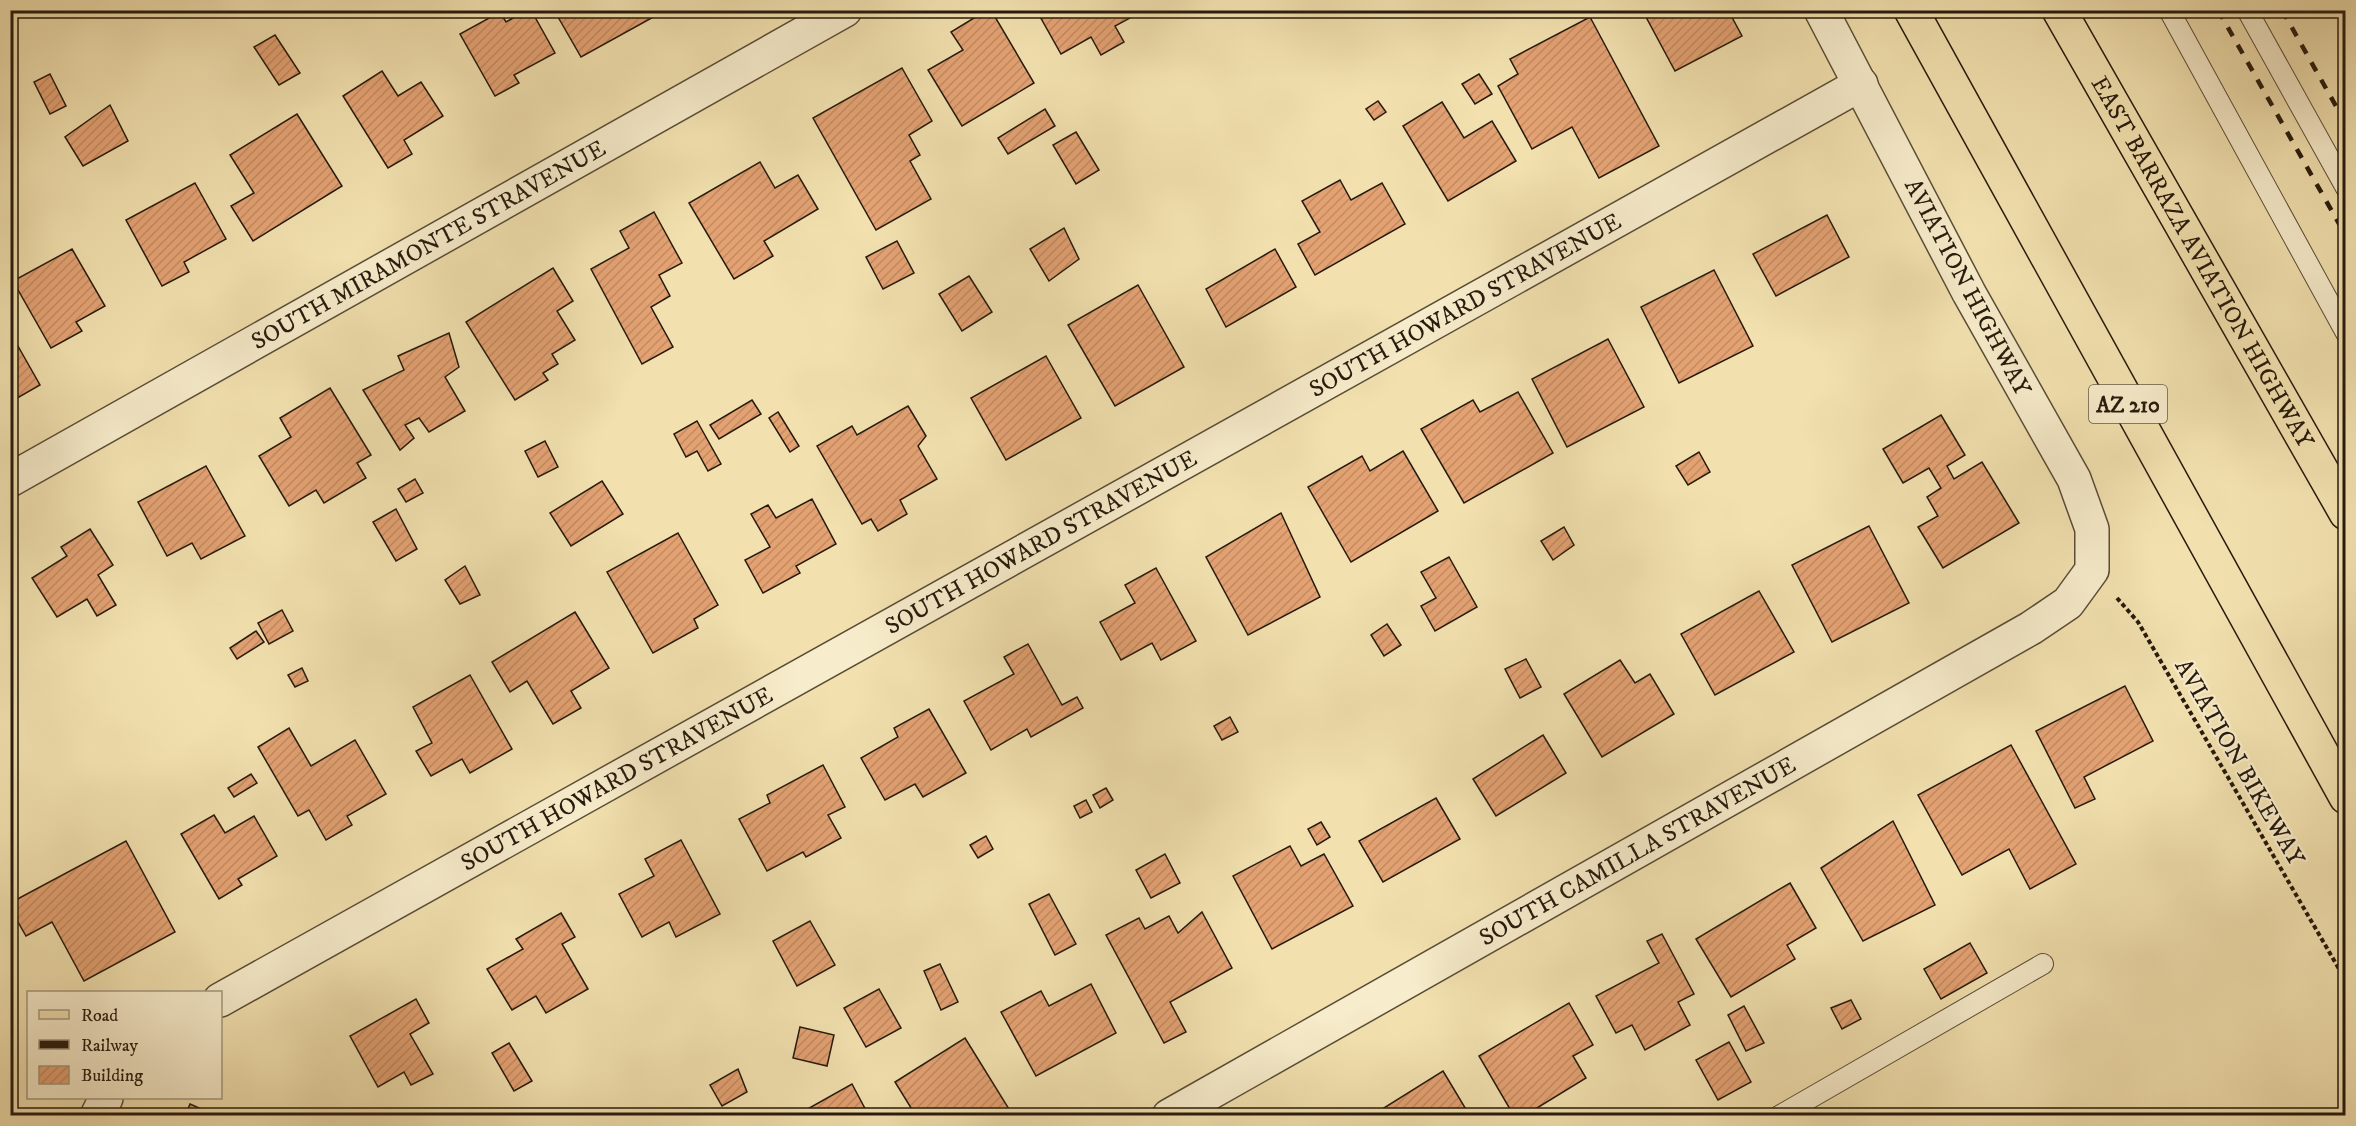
<svg xmlns="http://www.w3.org/2000/svg" width="2356" height="1126" font-family="'IM FELL DW Pica',serif">
	<defs>
		<pattern id="building-hatch" width="6" height="6" patternUnits="userSpaceOnUse" patternTransform="scale(1.5)"><rect width="6" height="6" fill="#e4a273"/><path d="M-1 1l2-2M0 6l6-6M5 7l2-2" fill="none" stroke="#c38b62"/></pattern>
	</defs>
	<rect width="100%" height="100%" fill="#f2e1af"/>
	<filter id="stains"><feTurbulence type="fractalNoise" baseFrequency=".00333" numOctaves="4"/><feColorMatrix values="0 0 0 0 .2 0 0 0 0 .09 0 0 0 0 .02 0 0 0 .5 -.17"/></filter>
	<radialGradient id="worn" r=".72"><stop offset=".6" stop-color="#630" stop-opacity="0"/><stop offset="1" stop-color="#630" stop-opacity=".3"/></radialGradient>
	<g fill="url(#building-hatch)" stroke="#261a0d" stroke-width="1.5">
		<polygon points="527,10 531,10 555,53 514,75 519,83 495,96 460,34 500,12 506,22"/>
		<polygon points="554,10 666,10 581,57"/>
		<polygon points="987,10 991,10 1034,83 962,126 928,70 963,50 951,32"/>
		<polygon points="1043,10 1126,10 1130,18 1115,26 1124,42 1101,55 1091,37 1061,54 1038,13"/>
		<polygon points="1658,10 1728,10 1742,36 1675,71 1646,17"/>
		<polygon points="1590,17 1659,146 1599,178 1572,127 1532,149 1498,86 1518,74 1510,59"/>
		<polygon points="275,35 300,73 279,85 254,47"/>
		<polygon points="902,68 932,121 909,135 920,155 910,161 931,199 876,230 813,118"/>
		<polygon points="382,71 398,96 421,82 443,116 404,140 412,154 388,168 343,96"/>
		<polygon points="50,74 66,106 50,114 34,82"/>
		<polygon points="1479,74 1492,94 1475,104 1462,84"/>
		<polygon points="1378,101 1386,112 1374,120 1366,109"/>
		<polygon points="1442,102 1464,138 1492,121 1516,161 1448,201 1403,126"/>
		<polygon points="110,105 128,141 83,166 65,137"/>
		<polygon points="1045,109 1055,126 1008,154 998,138"/>
		<polygon points="297,114 342,186 253,241 231,206 254,193 230,155"/>
		<polygon points="1076,132 1099,170 1076,184 1053,145"/>
		<polygon points="760,162 775,188 798,175 818,209 764,241 773,256 734,279 689,203"/>
		<polygon points="1340,180 1351,200 1382,183 1405,224 1315,275 1298,244 1320,232 1302,201"/>
		<polygon points="195,183 226,239 184,262 189,272 162,286 126,220"/>
		<polygon points="654,212 682,263 659,275 670,296 651,307 673,347 642,364 591,269 629,248 620,231"/>
		<polygon points="1827,215 1849,257 1776,296 1753,254"/>
		<polygon points="1064,228 1079,259 1049,281 1030,249"/>
		<polygon points="897,241 914,273 883,289 866,257"/>
		<polygon points="72,249 105,306 76,322 82,331 51,348 13,281"/>
		<polygon points="1275,249 1296,287 1226,327 1206,289"/>
		<polygon points="553,268 573,301 557,311 575,340 552,354 558,364 543,373 548,380 515,400 466,322"/>
		<polygon points="1714,270 1753,346 1679,383 1641,307"/>
		<polygon points="969,276 992,312 962,331 939,294"/>
		<polygon points="1138,285 1184,367 1115,406 1068,325"/>
		<polygon points="10,332 40,385 12,401 10,399"/>
		<polygon points="449,333 459,367 445,377 465,411 429,432 419,418 405,425 414,438 400,450 363,390 404,370 398,356"/>
		<polygon points="1608,339 1644,407 1567,447 1532,379"/>
		<polygon points="1046,356 1081,418 1006,460 971,398"/>
		<polygon points="330,388 371,455 357,463 366,478 324,503 316,490 289,506 259,456 291,437 280,418"/>
		<polygon points="1518,392 1553,453 1464,503 1421,429 1473,400 1480,412"/>
		<polygon points="752,400 761,414 719,439 710,425"/>
		<polygon points="908,406 926,436 918,446 937,479 900,500 907,514 878,531 871,519 862,524 817,446 852,426 857,435"/>
		<polygon points="778,412 799,446 790,452 769,418"/>
		<polygon points="1941,415 1965,455 1947,466 1954,479 1982,462 2019,523 1943,568 1918,527 1938,516 1927,497 1941,488 1929,468 1903,483 1883,449"/>
		<polygon points="697,421 721,464 708,471 697,451 686,457 674,434"/>
		<polygon points="545,441 558,467 538,477 525,451"/>
		<polygon points="1403,451 1438,511 1351,562 1308,487 1362,456 1370,471"/>
		<polygon points="1699,452 1710,472 1688,485 1676,466"/>
		<polygon points="206,466 245,536 201,559 192,543 167,556 138,502"/>
		<polygon points="415,479 423,493 406,502 398,489"/>
		<polygon points="602,481 623,514 571,546 550,513"/>
		<polygon points="812,499 836,544 796,566 800,573 763,593 745,560 770,547 751,514 768,505 776,518"/>
		<polygon points="396,509 417,549 396,561 373,522"/>
		<polygon points="1281,513 1320,597 1248,635 1206,557"/>
		<polygon points="1869,526 1909,603 1832,642 1792,565"/>
		<polygon points="1564,527 1574,545 1553,560 1541,541"/>
		<polygon points="90,529 113,565 98,575 116,605 97,616 87,599 57,617 32,578 67,556 61,547"/>
		<polygon points="678,533 718,605 694,619 698,628 653,653 607,572"/>
		<polygon points="1449,557 1477,607 1435,631 1421,606 1436,598 1421,572"/>
		<polygon points="465,566 480,595 460,604 445,580"/>
		<polygon points="1156,568 1196,641 1161,660 1152,643 1121,660 1100,622 1135,603 1125,585"/>
		<polygon points="1759,591 1794,652 1715,695 1681,634"/>
		<polygon points="282,610 293,631 269,644 258,623"/>
		<polygon points="575,612 609,668 571,691 581,708 553,724 527,681 510,692 492,662"/>
		<polygon points="1387,624 1401,645 1384,656 1371,635"/>
		<polygon points="256,631 264,642 237,659 230,648"/>
		<polygon points="1028,644 1062,705 1077,697 1083,708 1031,737 1027,729 991,750 964,701 1014,674 1004,657"/>
		<polygon points="1526,659 1541,687 1520,698 1505,669"/>
		<polygon points="1620,660 1635,683 1650,674 1674,714 1602,757 1564,694"/>
		<polygon points="302,668 308,681 295,687 288,675"/>
		<polygon points="470,675 512,749 470,773 462,759 431,776 416,751 432,743 413,707"/>
		<polygon points="2125,686 2153,741 2084,777 2095,799 2075,808 2036,731"/>
		<polygon points="929,709 966,773 923,797 915,784 885,800 861,758 898,737 894,728"/>
		<polygon points="1230,717 1238,732 1222,740 1214,726"/>
		<polygon points="289,728 311,766 355,740 386,794 347,816 352,825 326,840 309,810 298,816 258,747"/>
		<polygon points="1543,735 1566,773 1496,816 1473,779"/>
		<polygon points="2011,745 2076,864 2030,889 2009,849 1962,875 1918,795"/>
		<polygon points="823,765 845,807 828,815 841,838 806,857 803,852 767,871 739,819 770,803 767,795"/>
		<polygon points="251,774 257,783 234,797 228,788"/>
		<polygon points="1106,788 1113,800 1100,808 1093,795"/>
		<polygon points="1436,798 1460,839 1383,882 1359,841"/>
		<polygon points="1086,800 1092,812 1080,818 1074,806"/>
		<polygon points="214,815 225,833 254,816 277,856 238,879 242,885 219,899 181,834"/>
		<polygon points="1893,821 1935,905 1863,941 1821,868"/>
		<polygon points="1321,822 1330,837 1317,845 1308,829"/>
		<polygon points="986,836 993,849 978,858 970,845"/>
		<polygon points="681,840 720,914 676,937 669,922 642,937 619,894 654,876 645,859"/>
		<polygon points="126,841 175,932 84,981 52,922 26,936 10,908 10,903"/>
		<polygon points="1290,846 1301,866 1324,854 1353,906 1272,949 1233,876"/>
		<polygon points="1165,854 1180,883 1151,898 1136,870"/>
		<polygon points="1790,883 1816,928 1787,945 1795,959 1731,997 1696,939"/>
		<polygon points="1049,894 1076,944 1055,955 1029,904"/>
		<polygon points="1202,912 1232,968 1170,1002 1186,1032 1164,1043 1106,935 1139,918 1145,929 1169,916 1178,933"/>
		<polygon points="561,913 575,937 562,944 588,989 546,1013 536,996 512,1010 487,969 523,949 516,939"/>
		<polygon points="810,921 835,965 797,986 773,941"/>
		<polygon points="1662,934 1694,994 1678,1002 1690,1025 1645,1050 1632,1025 1616,1033 1596,996 1659,963 1647,941"/>
		<polygon points="1970,943 1987,973 1941,999 1924,969"/>
		<polygon points="940,964 958,1002 941,1010 924,971"/>
		<polygon points="1091,984 1116,1033 1036,1076 1001,1012 1041,991 1049,1006"/>
		<polygon points="879,989 901,1028 866,1047 844,1008"/>
		<polygon points="416,999 429,1023 410,1034 433,1074 411,1085 404,1072 378,1087 350,1036"/>
		<polygon points="1851,1000 1861,1019 1842,1029 1831,1008"/>
		<polygon points="1569,1003 1593,1045 1573,1056 1586,1078 1524,1116 1514,1116 1479,1056"/>
		<polygon points="1744,1006 1764,1043 1746,1051 1728,1015"/>
		<polygon points="800,1027 834,1035 827,1066 793,1058"/>
		<polygon points="965,1038 1009,1109 1000,1116 916,1116 895,1082"/>
		<polygon points="1729,1042 1751,1082 1718,1100 1696,1060"/>
		<polygon points="509,1043 532,1081 514,1091 492,1053"/>
		<polygon points="738,1069 747,1092 722,1106 710,1085"/>
		<polygon points="1443,1071 1470,1116 1371,1116"/>
		<polygon points="852,1084 869,1116 795,1116"/>
		<polygon points="190,1104 217,1116 185,1116"/>
	</g>
	<g fill="none" stroke-linecap="round" stroke-linejoin="round">
		<defs>
			<g id="service">
				<polyline points="2169,10 2346,333"/>
				<polyline points="2247,10 2346,188"/>
				<polyline points="1779,1116 2043,964"/>
			</g>
			<g id="minor">
				<path id="s1" d="M10,480L845,10"/>
				<path id="s2" d="M220,1000L1861,84"/>
				<polyline points="97,1116 106,1098"/>
				<path id="s3" d="M1169,1116L2031,628L2068,603L2092,570V529L2074,479L1969,293L1821,10"/>
			</g>
			<g id="primary">
				<polyline points="1911,10 2346,797"/>
				<path id="s4" d="M2059,10L2346,513"/>
			</g>
		</defs>
		<use href="#service" stroke="#594c36" stroke-width="22"/>
		<use href="#minor" stroke="#594c36" stroke-width="36"/>
		<use href="#primary" stroke="#261a0d" stroke-width="36"/>
		<polyline stroke="#261a0d" stroke-width="4" stroke-dasharray="4.5 3" stroke-linecap="butt" points="2117,598 2138,622 2346,981"/>
		<use href="#service" stroke="#f7eccb" stroke-width="20"/>
		<use href="#minor" stroke="#f7eccb" stroke-width="33"/>
		<use href="#primary" stroke="#f2e1af" stroke-width="33"/>
		<g stroke="#261a0d" stroke-width="4.5" stroke-dasharray="10 10" stroke-linecap="butt">
			<polyline points="2218,10 2346,236"/>
			<polyline points="2282,10 2346,124"/>
		</g>
	</g>
	<g text-anchor="middle" stroke-width="4.5" stroke-linejoin="round" paint-order="stroke">
		<rect fill="#f7eccb" stroke="#655946" stroke-width="1.5" x="2089" y="385" width="78" height="38" rx="4.5"/>
		<g font-size="22" font-weight="bold" fill="#261a0d">
			<text x="2128" y="412">AZ 210</text>
		</g>
		<g font-size="24" fill="#261a0d" stroke="#f7eccb">
			<text dy="8" stroke="none"><textPath href="#s1" startOffset="480">SOUTH MIRAMONTE STRAVENUE</textPath></text>
			<text dy="8" stroke="none"><textPath href="#s4" startOffset="290">EAST BARRAZA AVIATION HIGHWAY</textPath></text>
			<text transform="translate(1968 287) rotate(62)" y="8">AVIATION HIGHWAY</text>
			<text dy="8" stroke="none"><textPath href="#s2" startOffset="1426">SOUTH HOWARD STRAVENUE</textPath></text>
			<text dy="8" stroke="none"><textPath href="#s2" startOffset="940">SOUTH HOWARD STRAVENUE</textPath></text>
			<text transform="translate(2240 762) rotate(60)" y="8">AVIATION BIKEWAY</text>
			<text dy="8" stroke="none"><textPath href="#s2" startOffset="454">SOUTH HOWARD STRAVENUE</textPath></text>
			<text dy="8" stroke="none"><textPath href="#s3" startOffset="538">SOUTH CAMILLA STRAVENUE</textPath></text>
		</g>
	</g>
	<rect width="2356" height="1126" fill="none" stroke="#f2e1af" stroke-width="36"/>
	<rect x="12" y="12" width="2332" height="1102" fill="none" stroke="#261a0d" stroke-width="3"/>
	<rect x="18" y="18" width="2320" height="1090" fill="none" stroke="#261a0d" stroke-width="1.5"/>
	<rect x="27" y="991" width="195" height="108" fill="#f7eccb" stroke="#a3987f" stroke-width="1.5"/>
	<rect x="39" y="1010" width="30" height="9" fill="#f2e1af" stroke="#a3987f" stroke-width="1.5"/>
	<text x="81" y="1021" font-size="18" fill="#261a0d">Road</text>
	<rect x="39" y="1040" width="30" height="9" fill="#261a0d" stroke="#a3987f" stroke-width="1.5"/>
	<text x="81" y="1051" font-size="18" fill="#261a0d">Railway</text>
	<rect x="39" y="1066" width="30" height="18" fill="url(#building-hatch)" stroke="#a3987f" stroke-width="1.5"/>
	<text x="81" y="1081" font-size="18" fill="#261a0d">Building</text>
	<rect width="100%" height="100%" filter="url(#stains)"/>
	<rect width="100%" height="100%" fill="url(#worn)"/>
</svg>
